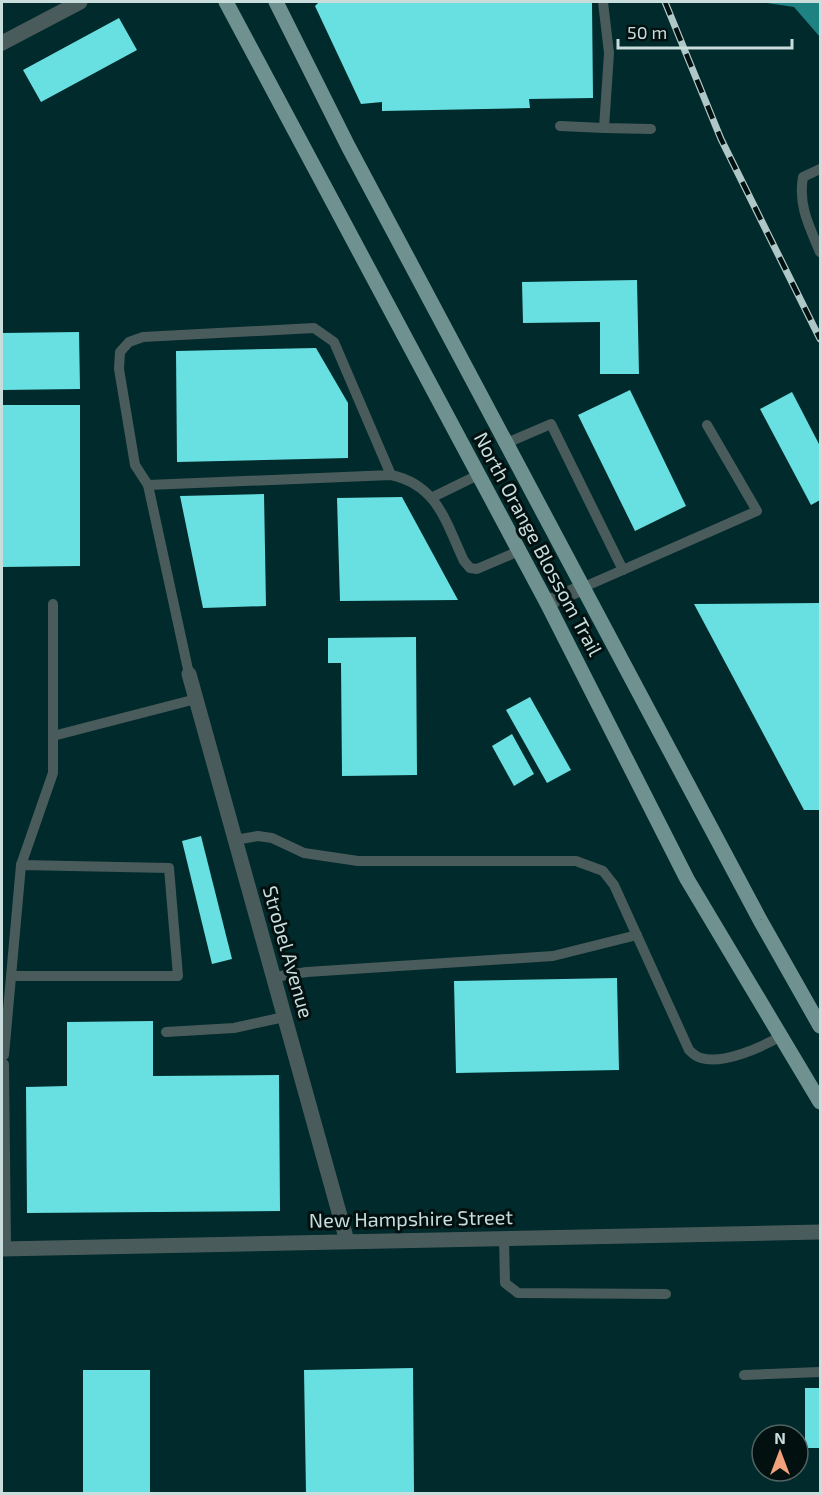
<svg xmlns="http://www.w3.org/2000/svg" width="822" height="1495" font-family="'Exo 2',sans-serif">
	<rect width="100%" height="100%" fill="#002a2b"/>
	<polygon fill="#1e8282" points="761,2 820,2 820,37 794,7"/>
	<g fill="#68e0e1">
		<polygon points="427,2 592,2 593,98 529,99 530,108 382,111 382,102 361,104 315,6 318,3"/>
		<polygon points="119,18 137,50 41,102 23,70"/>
		<polygon points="637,280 639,374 600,374 600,322 523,323 522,282"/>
		<polygon points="79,332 80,389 2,390 2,333"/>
		<polygon points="316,348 348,403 348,458 177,462 176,351"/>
		<polygon points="630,390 686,506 635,531 578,415"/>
		<polygon points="792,392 820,446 820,500 811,505 760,409"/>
		<polygon points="2,405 80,405 80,566 2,567"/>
		<polygon points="264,494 266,606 203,608 180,496"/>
		<polygon points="402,497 458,600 340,601 337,498"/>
		<polygon points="820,603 820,810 804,810 694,604"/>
		<polygon points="416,637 417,775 342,776 341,663 328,663 328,638"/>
		<polygon points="530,697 571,770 547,783 506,710"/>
		<polygon points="512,734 534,774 514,786 492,746"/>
		<polygon points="201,836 232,959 212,964 182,841"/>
		<polygon points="617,978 619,1070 456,1073 454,981"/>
		<polygon points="153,1021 153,1076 279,1075 280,1211 27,1213 26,1087 67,1086 67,1022"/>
		<polygon points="413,1368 414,1494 306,1494 304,1370"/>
		<rect x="83" y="1370" width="67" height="124"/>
		<rect x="805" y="1388" width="15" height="60"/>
	</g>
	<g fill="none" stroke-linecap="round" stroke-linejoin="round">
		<g stroke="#4a5b5b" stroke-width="10">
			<polyline points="603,2 609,53 604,128 651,129"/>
			<polyline points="560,126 604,128"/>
			<path d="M820,169L803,177C798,205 809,226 820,252"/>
			<polyline points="507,443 551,424 623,570"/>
			<path d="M391,475L334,342L314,328L143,337L129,342L120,352L119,369L135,465L148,485L391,475C438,485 446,523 464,561L470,568L477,569L519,551"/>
			<polyline points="148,485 189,674"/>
			<polyline points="433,497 478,475"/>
			<polyline points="584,587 757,511 707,425"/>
			<polyline points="53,736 196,699"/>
			<path d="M235,840L258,836L272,838L304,853L358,861H576L603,871L614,885L689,1050C692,1053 697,1057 701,1058C723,1065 762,1047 781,1036"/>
			<polyline points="21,865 53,773 53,604"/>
			<polyline points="274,977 307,972 553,956 637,935"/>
			<polyline points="166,1032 234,1028 284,1017"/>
			<polyline points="4,1055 21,865 169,868 178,976 11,976"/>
			<polyline points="4,1064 6,1248"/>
			<polyline points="504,1238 505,1283 518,1293 666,1294"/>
			<polyline points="744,1375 820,1372"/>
		</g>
		<g stroke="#4a5b5b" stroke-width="15">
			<polyline points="2,43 80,2"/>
			<polyline points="547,603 584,587"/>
			<polyline points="189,674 347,1241"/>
			<polyline points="2,1249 820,1232"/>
		</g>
		<g stroke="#6f9291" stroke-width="15">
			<polyline points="226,2 547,603 687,879 820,1102"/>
			<polyline points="276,2 348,146 760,920 820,1026"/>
		</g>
		<defs>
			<polyline id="rail" points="665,2 721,139 820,339"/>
		</defs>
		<use href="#rail" stroke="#afc7c6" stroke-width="7"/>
		<use href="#rail" stroke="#021010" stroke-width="4.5" stroke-dasharray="14" stroke-linecap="butt"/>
	</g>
	<g text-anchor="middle" stroke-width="6" stroke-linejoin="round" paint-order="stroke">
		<g font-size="20" fill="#c8dddc" stroke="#021010">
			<text transform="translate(538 544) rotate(62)" y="7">North Orange Blossom Trail</text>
			<text transform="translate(288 952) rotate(74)" y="7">Strobel Avenue</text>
			<text transform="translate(411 1219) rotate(-1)" y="7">New Hampshire Street</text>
		</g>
	</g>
	<rect width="822" height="1495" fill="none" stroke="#c8dddc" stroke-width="6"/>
	<g transform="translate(780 1453)"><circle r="28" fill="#021010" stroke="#516262" stroke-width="1.5"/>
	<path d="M0-4.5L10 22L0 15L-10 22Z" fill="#f1a17c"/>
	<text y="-9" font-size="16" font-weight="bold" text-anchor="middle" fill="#c8dddc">N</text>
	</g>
	<path d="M618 39v9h174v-9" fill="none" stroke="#c8dddc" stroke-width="3"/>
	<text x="627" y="39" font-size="18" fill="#c8dddc" stroke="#021010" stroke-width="4.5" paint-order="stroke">50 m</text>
</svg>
